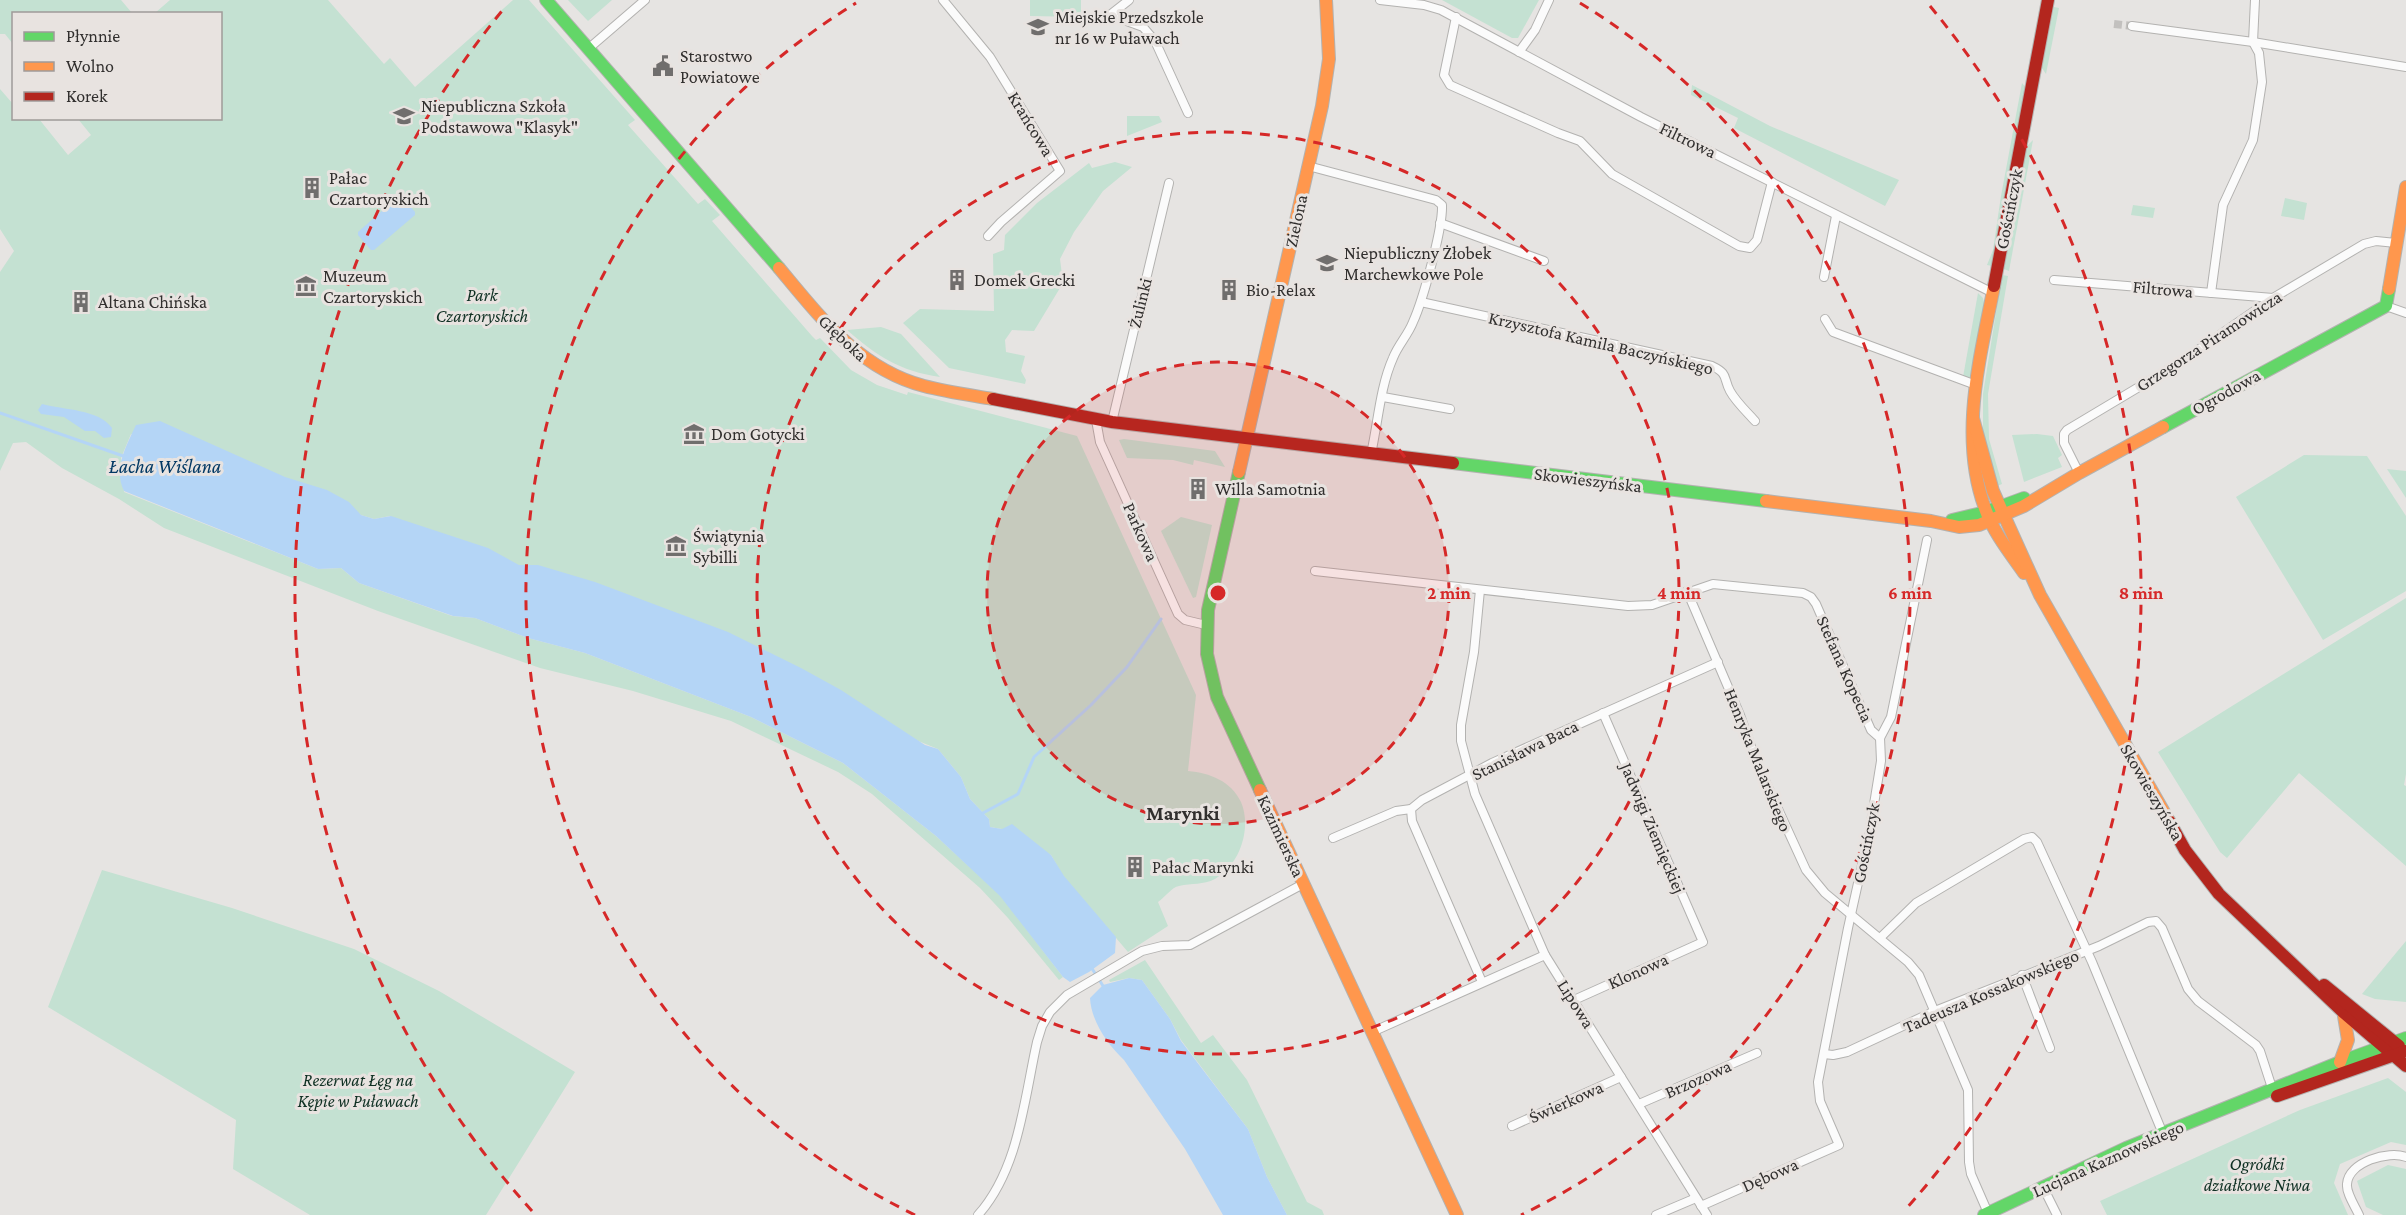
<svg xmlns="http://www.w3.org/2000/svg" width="2406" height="1215" font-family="'Crimson Pro',serif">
	<rect width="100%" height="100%" fill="#e6e4e2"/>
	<g fill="#c4e1d2">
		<polygon points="0,0 121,0 132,13 14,14 13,44 5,34 0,34"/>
		<path d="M170,0H328L384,64L390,58L415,87L513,0H529L635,120L628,125L698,204L705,199L720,215L712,221L812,336L816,340L820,338L851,370L877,385L907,395L908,392L1077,436L1196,695L1188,771C1210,773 1231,781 1241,802C1252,828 1240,865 1215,879C1203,885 1192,883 1179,886C1172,887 1164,898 1158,902L1168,926L1128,952L1063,876L1051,855L1002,829L990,827L989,819L970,799L961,777L938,749L527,582L390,516L374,519L361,515L131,434L121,458L124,492L318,569L341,568L359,583L452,616L475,618L528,638L585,653L751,717L843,763L936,836L1001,896L1063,977L1059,980L1008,918L980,888L872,794L838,772L731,721L633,691L540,668L378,611L164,528L119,499L62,468L26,442L13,443L0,471V272L14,251L0,229V89L13,104L14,118L39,119L68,155L91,135L78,119L220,118V14L155,13Z"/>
		<polygon points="568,0 612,0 588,21"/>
		<polygon points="1030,0 1081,0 1081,17 1030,16"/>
		<polygon points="1442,0 1539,0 1518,38 1512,38"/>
		<polygon points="2054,7 2059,8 2046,74 2042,68 2043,63"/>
		<polygon points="2022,83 2026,88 1992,266 1987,265 1993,250 2001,196"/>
		<polygon points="1692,85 1770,126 1899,180 1885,206 1734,128 1738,118 1691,95"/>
		<polygon points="1127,116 1159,116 1162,122 1127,136"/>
		<polygon points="2033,140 2009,271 2004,269 2027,146"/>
		<polygon points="1115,162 1132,167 1103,191 1074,232 1060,259 1063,283 1034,331 1012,330 1005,340 1006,352 1025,356 1021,371 1026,380 1025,384 949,368 903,323 920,309 994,311 993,254 1004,250 1005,235 1037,203 1089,163 1092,168"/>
		<polygon points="2285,198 2307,203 2304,220 2281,216"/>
		<polygon points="2133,205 2155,208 2153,218 2131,215"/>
		<polygon points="2002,275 2008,276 1988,394 1989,439 2002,484 1997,486 1983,433 1983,394"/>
		<polygon points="1978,293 1983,298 1985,307 1971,376 1967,379 1963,377"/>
		<path d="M881,327L901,334L940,377C899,371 877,356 847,330Z"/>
		<polygon points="2037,434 2053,436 2062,455 2058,458 2062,467 2024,482 2012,435"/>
		<polygon points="1124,439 1215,451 1225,467 1194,460 1193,465 1173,460 1127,458 1119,440"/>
		<polygon points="2304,455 2367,456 2406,516 2406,591 2323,640 2236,497"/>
		<polygon points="2387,469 2406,471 2406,498"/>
		<polygon points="1181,517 1212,525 1196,597 1193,598 1161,531"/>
		<polygon points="2406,598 2406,774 2404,785 2406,786 2406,866 2299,773 2227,858 2220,852 2158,752"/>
		<polygon points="102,870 232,908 354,949 439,991 575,1072 486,1215 310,1215 233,1169 236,1120 48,1007"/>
		<polygon points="2406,941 2406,1002 2375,999 2362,994"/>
		<polygon points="1145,960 1201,1043 1213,1035 1247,1080 1307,1202 1322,1210 1324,1215 1287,1215 1267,1177 1248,1129 1181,1040 1170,1019 1142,980 1129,978 1110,982 1109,980"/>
		<polygon points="2388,1078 2406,1092 2406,1145 2391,1142 2340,1164 2334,1183 2348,1215 2107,1215 2100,1201 2300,1110"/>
		<polygon points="2388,1165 2406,1169 2406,1215 2383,1215 2366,1207 2357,1181"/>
	</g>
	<g fill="#b4d5f6">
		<polygon points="399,196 402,197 415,212 415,215 374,250 371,250 358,235 358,232"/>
		<path d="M42,404C63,410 99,409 112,428L111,437L104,438L95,431H85L64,417L41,414L38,410Z"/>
		<path d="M160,421L285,477L327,490L349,502L361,515L374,519L391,516L488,548L519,565H538L595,582L728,632L801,668L841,690L925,745L938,749L961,777L970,799L989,819L990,827L1002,829L1012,824L1051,855L1064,876L1116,937L1115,953L1089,972L1070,982L1063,977L1000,896L936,836L843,763L751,717L585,653L528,638L475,618L453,616L359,583L341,568L318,569L124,491C113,469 126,446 136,425Z"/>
		<path d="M1129,978L1142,980L1170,1019L1181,1041L1248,1129L1267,1177L1287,1215H1223L1185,1149L1124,1060C1108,1045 1091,1021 1090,998L1103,985Z"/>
	</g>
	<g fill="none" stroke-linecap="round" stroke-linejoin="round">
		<g stroke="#b4d5f6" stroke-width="3">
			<polyline points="0,413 126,457"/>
			<polyline points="983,813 1018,794 1034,757 1091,705 1127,667 1161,619"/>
			<polyline points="1091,967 1105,989"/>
		</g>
		<polyline stroke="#c2c0be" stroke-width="8" stroke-dasharray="8 4" stroke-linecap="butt" points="2114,24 2132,26"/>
		<defs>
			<g id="street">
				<polyline points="943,0 990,57 1060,171 1001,222 988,236"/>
				<polyline points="1129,0 1110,15 1143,27 1155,41 1188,113"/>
				<polyline points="1380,0 1424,5 1441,10 1641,117 1993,293"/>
				<polyline points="1456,17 1444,75 1450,85 1558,133 1580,141 1612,174 1739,246 1750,248 1757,240 1772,182"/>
				<polyline points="2132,26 2253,42 2406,67"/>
				<polyline points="588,49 645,0"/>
				<polyline points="1519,52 1535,30 1549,0"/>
				<path d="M1308,166L1436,200L1442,205C1443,228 1423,300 1413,322C1408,335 1398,345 1393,358C1380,387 1378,423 1371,454"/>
				<polyline points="1440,223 1544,261"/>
				<polyline points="1824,277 1836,216"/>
				<polyline points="2054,280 2273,298"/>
				<polyline points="2211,293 2223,205 2253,140 2262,82 2259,53 2253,42 2255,0"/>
				<path d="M1421,302L1712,366C1729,374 1723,378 1730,391C1736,402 1747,412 1755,421"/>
				<polyline points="2386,306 2406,313"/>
				<polyline points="1825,319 1833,332 1976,385"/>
				<polyline points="1383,397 1450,409"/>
				<polyline points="1096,420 1100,442 1178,614 1185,620 1206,625"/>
				<polyline points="1112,422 1169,183"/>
				<polyline points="2079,473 2064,443 2064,434 2067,430 2179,363 2273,298 2364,244 2376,241 2396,243"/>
				<polyline points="1315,571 1628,606 1652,605 1713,584 1803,593 1811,597 1816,604 1871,730 1880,738"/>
				<polyline points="1480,590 1474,652 1461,725 1461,741 1475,794 1545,955"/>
				<polyline points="1687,591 1740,715 1756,761 1806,870 1825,893 1908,962 1919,975 1968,1090 1969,1162 1971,1174 1988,1213"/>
				<polyline points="1411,809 1412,821 1482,982"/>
				<polyline points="1333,838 1396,811 1411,809 1422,800 1492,763 1718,662"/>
				<polyline points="1880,938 1916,903 2024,839 2032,837 2037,842 2092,962 2163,1134"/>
				<polyline points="2022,975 2050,1048"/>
				<polyline points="1574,1000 1703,942 1603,713"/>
				<polyline points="1372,1032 1545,955 1707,1215"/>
				<polyline points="1824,1054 1833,1055 1847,1052 1935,1011 2099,946 2148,922 2156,921 2162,928 2188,989 2198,1001 2256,1045 2260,1051 2274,1094"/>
				<polyline points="1639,1104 1757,1053"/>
				<polyline points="1512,1126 1621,1077"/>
				<polyline points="2043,1187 2057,1215"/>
				<polyline points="1701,1206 1839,1145 1820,1101 1818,1082 1848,928 1870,829 1881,761 1880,738 1891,717 1927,540"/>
				<path d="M978,1215C1019,1169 1024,1100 1037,1042L1042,1026L1050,1012L1067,995L1142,951L1162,946L1190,945L1303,884"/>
				<polyline points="1656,1215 1696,1198"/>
				<path d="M2359,1215C2355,1206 2346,1193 2347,1184C2348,1162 2389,1150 2406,1157"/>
			</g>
			<g id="fast">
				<polyline points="546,0 779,268"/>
				<polyline points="2163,427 2386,306 2389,289"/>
				<polyline points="1453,463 1766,501"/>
				<polyline points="1239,472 1208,610 1207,654 1217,697 1260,790"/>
				<polyline points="1952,520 1986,512 2024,498"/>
				<polyline points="1984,1215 2126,1148 2340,1062 2406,1038"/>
			</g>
			<g id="slow">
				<path d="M779,268C820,317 859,369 924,386C947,392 970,395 993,399"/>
				<path d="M1994,286C1980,359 1958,438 1986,511C1994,533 2010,553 2024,573"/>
				<polyline points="2389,289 2406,187"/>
				<polyline points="1973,418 1993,491 2040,595 2169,821"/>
				<polyline points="1239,472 1322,106 1329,59 1326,0"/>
				<polyline points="1766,501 1931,521 1959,527 1979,525 2024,506 2079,473 2163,427"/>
				<polyline points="1260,790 1457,1215"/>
				<polyline points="2340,1062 2348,1040 2344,1016"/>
			</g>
			<g id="jam">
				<polyline points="1994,286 2048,0"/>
				<polyline points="993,399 1112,422 1453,463"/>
				<polyline points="2169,821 2185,850 2219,894 2343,1012 2406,1066"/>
				<polyline points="2324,985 2399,1046"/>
				<polyline points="2277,1096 2406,1051"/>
			</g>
		</defs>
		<use href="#street" stroke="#b3b2b0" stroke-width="10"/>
		<use href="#fast" stroke="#b3b2b0" stroke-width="14"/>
		<use href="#slow" stroke="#b3b2b0" stroke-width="14"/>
		<use href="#jam" stroke="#b3b2b0" stroke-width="14"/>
		<use href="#street" stroke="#fbfbfb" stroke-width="8"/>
		<use href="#fast" stroke="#63d668" stroke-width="12"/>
		<use href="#slow" stroke="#ff974d" stroke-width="12"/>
		<use href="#jam" stroke="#b3261e" stroke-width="12"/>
	</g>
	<circle cx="1218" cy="593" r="231" fill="#d62828" fill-opacity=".12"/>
	<g fill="none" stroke="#d62828" stroke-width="3" stroke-dasharray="10 8">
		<circle cx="1218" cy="593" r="231"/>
		<circle cx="1218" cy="593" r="461"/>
		<path d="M915 1215A692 692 0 0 1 856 3M1580 3A692 692 0 0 1 1521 1215"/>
		<path d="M532 1211A923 923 0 0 1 506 6M1930 6A923 923 0 0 1 1904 1211"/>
	</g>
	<defs>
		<symbol id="school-bare" viewBox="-9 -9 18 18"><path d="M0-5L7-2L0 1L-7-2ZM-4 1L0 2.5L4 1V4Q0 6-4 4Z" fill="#706e6d" stroke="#e8e3e0" stroke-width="2.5" paint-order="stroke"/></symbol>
		<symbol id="civic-bare" viewBox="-9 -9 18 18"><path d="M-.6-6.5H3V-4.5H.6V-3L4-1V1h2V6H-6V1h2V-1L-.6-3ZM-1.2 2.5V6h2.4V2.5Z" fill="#706e6d" stroke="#e8e3e0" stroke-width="2.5" paint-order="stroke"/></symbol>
		<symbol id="building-bare" viewBox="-9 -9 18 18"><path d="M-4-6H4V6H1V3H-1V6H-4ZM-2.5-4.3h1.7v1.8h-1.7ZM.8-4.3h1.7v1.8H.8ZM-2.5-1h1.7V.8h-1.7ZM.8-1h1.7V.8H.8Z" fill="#706e6d" stroke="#e8e3e0" stroke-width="2.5" paint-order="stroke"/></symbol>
		<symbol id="museum-bare" viewBox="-9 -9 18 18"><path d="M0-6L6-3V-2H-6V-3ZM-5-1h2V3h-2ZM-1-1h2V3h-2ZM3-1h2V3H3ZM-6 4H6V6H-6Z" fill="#706e6d" stroke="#e8e3e0" stroke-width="2.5" paint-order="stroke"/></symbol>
	</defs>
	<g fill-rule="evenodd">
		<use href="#school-bare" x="1023" y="12" width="30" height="30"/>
		<use href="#civic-bare" x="648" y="51" width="30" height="30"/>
		<use href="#school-bare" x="389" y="101" width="30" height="30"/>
		<use href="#building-bare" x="297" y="173" width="30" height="30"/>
		<use href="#school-bare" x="1312" y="248" width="30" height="30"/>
		<use href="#building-bare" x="942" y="265" width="30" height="30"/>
		<use href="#museum-bare" x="291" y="271" width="30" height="30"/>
		<use href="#building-bare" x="1214" y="275" width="30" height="30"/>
		<use href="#building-bare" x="66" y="287" width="30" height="30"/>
		<use href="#museum-bare" x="679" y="419" width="30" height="30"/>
		<use href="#building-bare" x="1183" y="474" width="30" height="30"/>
		<use href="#museum-bare" x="661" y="531" width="30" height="30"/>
		<use href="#building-bare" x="1120" y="852" width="30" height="30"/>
	</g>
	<g text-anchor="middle" stroke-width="6" stroke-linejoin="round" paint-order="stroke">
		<g font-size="18" fill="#312f2e" stroke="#e8e3e0" text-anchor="start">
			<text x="1055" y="23">Miejskie Przedszkole<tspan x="1055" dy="21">nr 16 w Puławach</tspan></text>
			<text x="680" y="62">Starostwo<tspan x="680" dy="21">Powiatowe</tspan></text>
			<text x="421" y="112">Niepubliczna Szkoła<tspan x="421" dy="21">Podstawowa "Klasyk"</tspan></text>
			<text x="329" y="184">Pałac<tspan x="329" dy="21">Czartoryskich</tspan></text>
			<text x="1344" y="259">Niepubliczny Żłobek<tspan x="1344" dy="21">Marchewkowe Pole</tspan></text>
			<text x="323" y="282">Muzeum<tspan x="323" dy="21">Czartoryskich</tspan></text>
			<text x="974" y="286">Domek Grecki</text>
			<text x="1246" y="296">Bio-Relax</text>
			<text x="98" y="308">Altana Chińska</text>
			<text x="711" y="440">Dom Gotycki</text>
			<text x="1215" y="495">Willa Samotnia</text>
			<text x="693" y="542">Świątynia<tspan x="693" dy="21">Sybilli</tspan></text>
			<text x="1152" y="873">Pałac Marynki</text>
		</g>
		<g font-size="18" fill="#312f2e" stroke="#e8e3e0">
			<text transform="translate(1031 124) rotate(59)" y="6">Krańcowa</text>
			<text transform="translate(1688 140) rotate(26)" y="6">Filtrowa</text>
			<text transform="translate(2009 209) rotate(-79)" y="6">Gościńczyk</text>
			<text transform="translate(1296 221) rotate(-78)" y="6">Zielona</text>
			<text transform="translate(2163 289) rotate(5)" y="6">Filtrowa</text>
			<text transform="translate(1140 303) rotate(-76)" y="6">Żulinki</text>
			<text transform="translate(843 338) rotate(43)" y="6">Głęboka</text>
			<text transform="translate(2209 341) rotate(-33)" y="6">Grzegorza Piramowicza</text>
			<text transform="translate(1601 343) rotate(13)" y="6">Krzysztofa Kamila Baczyńskiego</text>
			<text transform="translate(2226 392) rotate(-29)" y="6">Ogrodowa</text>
			<text transform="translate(1588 480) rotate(7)" y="6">Skowieszyńska</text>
			<text transform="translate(1141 532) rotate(66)" y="6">Parkowa</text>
			<text transform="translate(1845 669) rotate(66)" y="6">Stefana Kopecia</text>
			<text transform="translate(1525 750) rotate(-26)" y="6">Stanisława Baca</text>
			<text transform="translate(1758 760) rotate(68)" y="6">Henryka Malarskiego</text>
			<text transform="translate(2152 792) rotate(60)" y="6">Skowieszyńska</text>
			<text transform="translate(1653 828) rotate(67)" y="6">Jadwigi Ziemięckiej</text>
			<text transform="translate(1281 836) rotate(65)" y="6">Kazimierska</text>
			<text transform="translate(1866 843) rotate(-79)" y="6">Gościńczyk</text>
			<text transform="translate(1638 971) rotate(-24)" y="6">Klonowa</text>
			<text transform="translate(1991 991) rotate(-23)" y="6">Tadeusza Kossakowskiego</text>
			<text transform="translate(1576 1004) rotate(58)" y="6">Lipowa</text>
			<text transform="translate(1698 1079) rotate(-24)" y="6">Brzozowa</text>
			<text transform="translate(1566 1102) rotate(-24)" y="6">Świerkowa</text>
			<text transform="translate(2108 1159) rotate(-24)" y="6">Lucjana Kaznowskiego</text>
			<text transform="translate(1770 1175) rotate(-24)" y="6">Dębowa</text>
		</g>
		<g font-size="18" font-style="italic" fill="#0f3023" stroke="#e8e3e0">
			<text x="482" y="301">Park<tspan x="482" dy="21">Czartoryskich</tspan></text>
			<text x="358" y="1086">Rezerwat Łęg na<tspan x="358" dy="21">Kępie w Puławach</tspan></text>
			<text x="2257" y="1170">Ogródki<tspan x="2257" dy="21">działkowe Niwa</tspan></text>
		</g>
		<g font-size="20" font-style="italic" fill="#033964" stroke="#e8e3e0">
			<text x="165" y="473">Łacha Wiślana</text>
		</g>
		<g font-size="20" font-weight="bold" fill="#312f2e" stroke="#e8e3e0">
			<text x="1183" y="820">Marynki</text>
		</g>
	</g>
	<circle cx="1218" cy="593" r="9" fill="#d62828" stroke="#e8e3e0" stroke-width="3"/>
	<g font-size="18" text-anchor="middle" font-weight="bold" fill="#d62828" stroke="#e8e3e0" stroke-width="6" stroke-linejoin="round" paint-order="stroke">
		<text x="1449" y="599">2 min</text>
		<text x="1679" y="599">4 min</text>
		<text x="1910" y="599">6 min</text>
		<text x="2141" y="599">8 min</text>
	</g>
	<rect x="12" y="12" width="210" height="108" fill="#e8e3e0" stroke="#9f9b99" stroke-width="1.5"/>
	<rect x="24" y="32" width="30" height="9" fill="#63d668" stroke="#9f9b99" stroke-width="1.5"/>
	<text x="66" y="42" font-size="18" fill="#312f2e">Płynnie</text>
	<rect x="24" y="62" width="30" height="9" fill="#ff974d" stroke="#9f9b99" stroke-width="1.5"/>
	<text x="66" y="72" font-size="18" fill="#312f2e">Wolno</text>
	<rect x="24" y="92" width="30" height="9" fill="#b3261e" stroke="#9f9b99" stroke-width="1.5"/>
	<text x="66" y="102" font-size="18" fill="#312f2e">Korek</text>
</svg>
